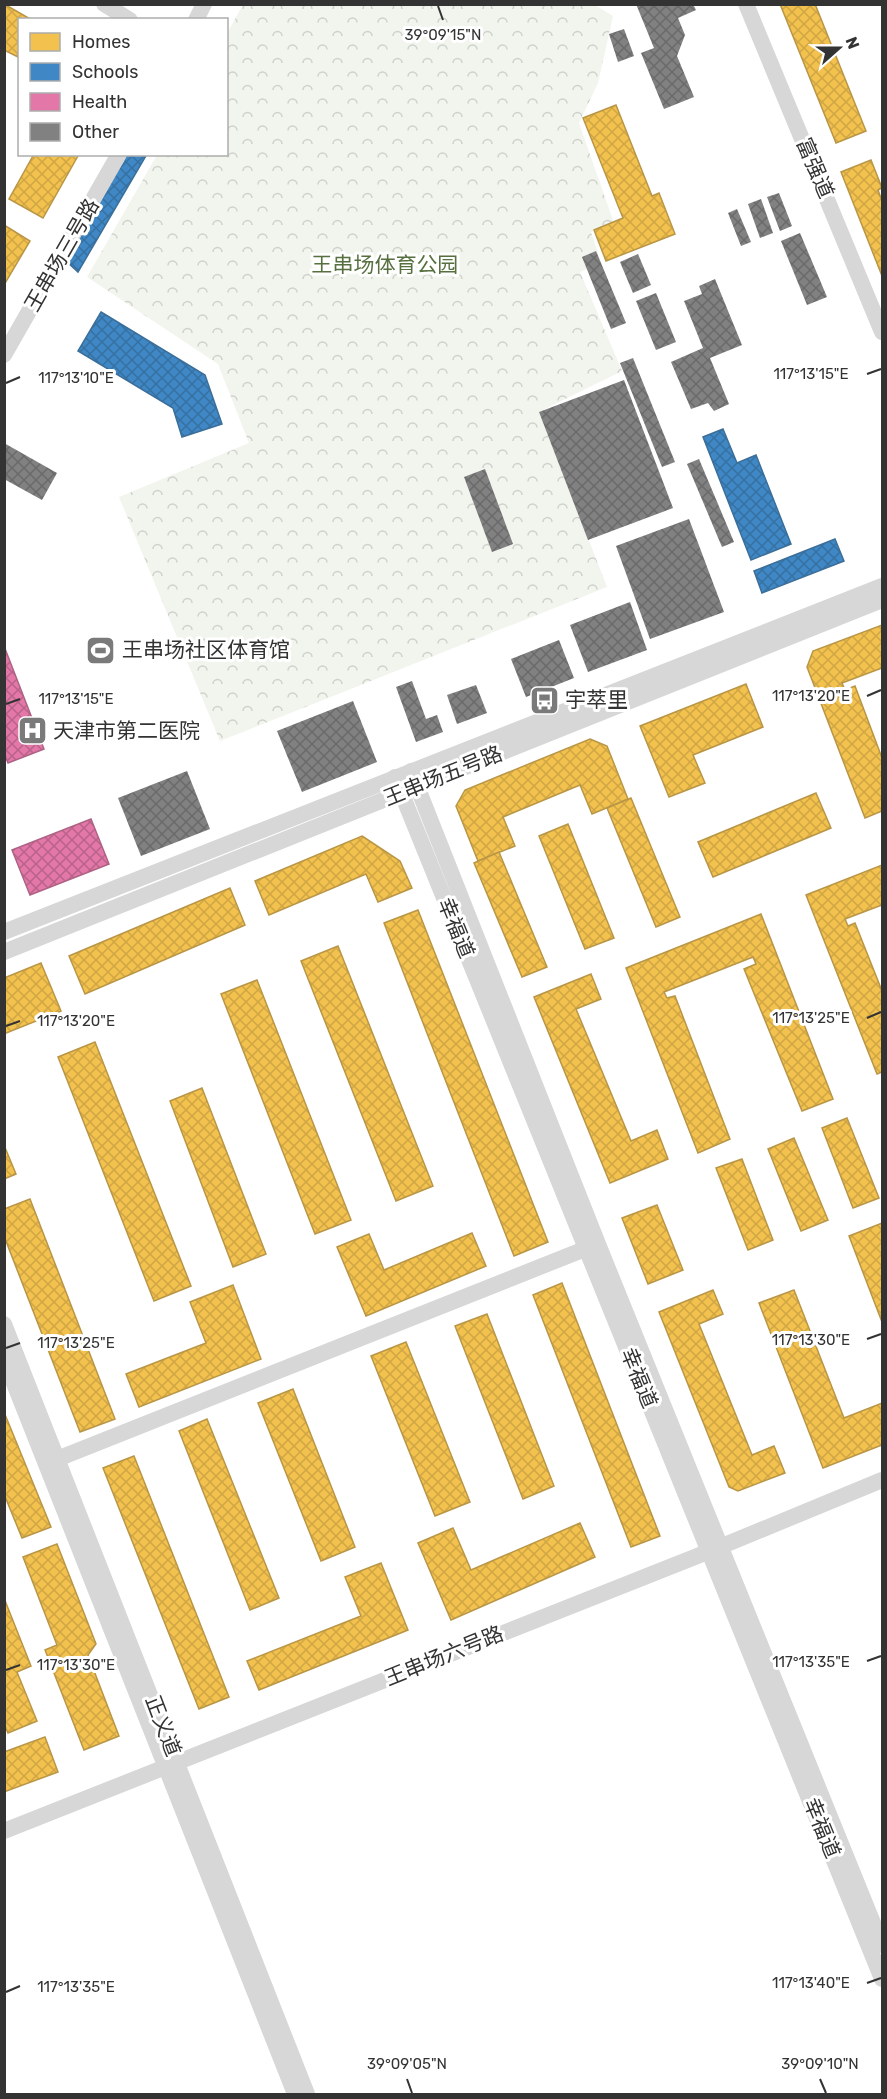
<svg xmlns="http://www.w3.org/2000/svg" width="887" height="2099" font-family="Rubik,'Noto Sans SC',sans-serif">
	<defs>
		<pattern id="park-crowns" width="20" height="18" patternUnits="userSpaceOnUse" patternTransform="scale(1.5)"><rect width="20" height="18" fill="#f1f5ed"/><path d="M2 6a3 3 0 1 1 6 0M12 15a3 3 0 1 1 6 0" fill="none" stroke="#cfd2cc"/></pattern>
		<pattern id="homes-cross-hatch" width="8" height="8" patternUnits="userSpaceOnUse" patternTransform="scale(1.5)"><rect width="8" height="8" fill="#f2c14e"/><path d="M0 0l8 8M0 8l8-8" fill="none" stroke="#d0a645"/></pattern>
		<pattern id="schools-cross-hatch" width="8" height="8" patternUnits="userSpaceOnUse" patternTransform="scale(1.5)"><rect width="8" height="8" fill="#3f88c5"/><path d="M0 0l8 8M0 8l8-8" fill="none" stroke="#3570a1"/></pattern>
		<pattern id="health-cross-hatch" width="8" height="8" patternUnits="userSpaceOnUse" patternTransform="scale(1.5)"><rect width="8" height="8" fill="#e377a8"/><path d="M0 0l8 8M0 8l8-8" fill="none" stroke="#b96289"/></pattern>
		<pattern id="building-cross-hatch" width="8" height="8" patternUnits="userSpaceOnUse" patternTransform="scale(1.5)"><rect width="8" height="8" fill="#818181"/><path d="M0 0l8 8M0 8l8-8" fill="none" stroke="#6a6a6a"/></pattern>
	</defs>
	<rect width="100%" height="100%" fill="#fff"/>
	<polygon fill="url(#park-crowns)" points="243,5 595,5 613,16 598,83 579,123 614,223 591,232 601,263 580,272 622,371 539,412 607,587 220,741 119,497 249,443 218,364 87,277 157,155 226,154 227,33"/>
	<g fill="url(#homes-cross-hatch)" stroke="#b99646" stroke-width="1.5">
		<polygon points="4,4 32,20 20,20 20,58 4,50"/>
		<polygon points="780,4 815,4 866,131 836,143"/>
		<polygon points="616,105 652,196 659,193 675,234 606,261 594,230 623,218 583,118"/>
		<polygon points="34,154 79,154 43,218 9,199"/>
		<polygon points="871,160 882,188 878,190 882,201 882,276 841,172"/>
		<polygon points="4,225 30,241 4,285"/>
		<polygon points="882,625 882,668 842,683 845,690 855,686 882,758 882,811 865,818 807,667 813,651"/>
		<polygon points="746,684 763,727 693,755 705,783 669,797 640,726"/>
		<polygon points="590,739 607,746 628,799 592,814 580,785 503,817 515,846 478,861 456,806 465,790"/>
		<polygon points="816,793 831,828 713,877 698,842"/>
		<polygon points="631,798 680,917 656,927 607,808"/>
		<polygon points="568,824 614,938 585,949 539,836"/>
		<polygon points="362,836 400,861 412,888 378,902 366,874 269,915 255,881"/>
		<polygon points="499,852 547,967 522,977 474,863"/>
		<polygon points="882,865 882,905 845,919 848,926 855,923 882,991 882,1072 877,1074 806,895"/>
		<polygon points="230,888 245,925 85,994 69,956"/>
		<polygon points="418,910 548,1242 514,1256 384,923"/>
		<polygon points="761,914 833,1099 802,1111 744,969 756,964 753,957 664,992 667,998 675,996 730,1139 698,1153 626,968"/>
		<polygon points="338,946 433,1186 396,1201 301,961"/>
		<polygon points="41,963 61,1011 4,1034 4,978"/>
		<polygon points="591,974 601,999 576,1009 631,1141 657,1130 668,1159 610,1183 534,997"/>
		<polygon points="257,980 351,1220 315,1234 221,994"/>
		<polygon points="95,1042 191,1286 154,1301 58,1057"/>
		<polygon points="202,1088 266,1254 233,1267 170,1101"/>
		<polygon points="847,1118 879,1198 853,1208 822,1128"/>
		<polygon points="794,1138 828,1220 801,1231 768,1149"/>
		<polygon points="4,1145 16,1174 4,1179"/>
		<polygon points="742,1159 773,1240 748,1250 716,1168"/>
		<polygon points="30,1199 115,1419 80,1432 4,1236 4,1209"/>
		<polygon points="657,1205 683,1270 648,1284 622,1218"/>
		<polygon points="882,1223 882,1322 849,1236"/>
		<polygon points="472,1233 486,1266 366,1316 337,1247 369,1234 384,1270"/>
		<polygon points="562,1283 660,1536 631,1547 533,1295"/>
		<polygon points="233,1285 261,1359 139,1407 126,1374 206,1343 190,1302"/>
		<polygon points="713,1290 723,1314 699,1324 752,1455 774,1446 785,1473 738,1491 729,1487 659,1312"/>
		<polygon points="794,1290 844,1418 882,1403 882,1445 823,1468 759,1303"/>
		<polygon points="487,1314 554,1486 523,1499 455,1326"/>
		<polygon points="406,1342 470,1502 435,1516 371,1356"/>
		<polygon points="293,1389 355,1547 321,1561 258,1403"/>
		<polygon points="4,1412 51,1527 22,1538 4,1494"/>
		<polygon points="207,1419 279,1598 250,1610 179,1431"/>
		<polygon points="134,1456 229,1697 199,1709 103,1468"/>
		<polygon points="580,1523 595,1557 451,1620 418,1543 453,1528 471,1570"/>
		<polygon points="57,1544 96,1644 88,1655 119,1736 84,1750 45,1650 57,1645 23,1557"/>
		<polygon points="381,1563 408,1630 259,1690 247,1661 361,1616 345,1577"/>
		<polygon points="4,1598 31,1666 17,1672 37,1721 8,1733 4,1724"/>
		<polygon points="45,1737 58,1772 4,1792 4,1752"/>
	</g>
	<g fill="url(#schools-cross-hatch)" stroke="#3b6e99" stroke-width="1.5">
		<polygon points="125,154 147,154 78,272 64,259"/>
		<polygon points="101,312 205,375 222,424 182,437 173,408 78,351"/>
		<polygon points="723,429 737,463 756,455 791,544 751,560 703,437"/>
		<polygon points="835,539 844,561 762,593 754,571"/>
	</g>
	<g fill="url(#health-cross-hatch)" stroke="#ae6385" stroke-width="1.5">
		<polygon points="4,646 44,749 8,763 4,753"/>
		<polygon points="91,819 109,864 30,895 12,850"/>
	</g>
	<g fill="url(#building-cross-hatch)">
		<polygon points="636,4 693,4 696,10 678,18 685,35 677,56 694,97 664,109 641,53 654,48"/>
		<polygon points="624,29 634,56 618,62 609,34"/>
		<polygon points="779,193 792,226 780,231 767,197"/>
		<polygon points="761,199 773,233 760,238 748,204"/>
		<polygon points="737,209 751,242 741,246 728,213"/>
		<polygon points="800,233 827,297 807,305 781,241"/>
		<polygon points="596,251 626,323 611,329 582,257"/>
		<polygon points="638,254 651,285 633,293 620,262"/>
		<polygon points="715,279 742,345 710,358 729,404 714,411 708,403 691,409 671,362 703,348 684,301 702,294 699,286"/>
		<polygon points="656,293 676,342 656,350 636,301"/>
		<polygon points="633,358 675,462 662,467 620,363"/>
		<polygon points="624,380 673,508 588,540 539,412"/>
		<polygon points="4,443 57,473 42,500 4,479"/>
		<polygon points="699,459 734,542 722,547 687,464"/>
		<polygon points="485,469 513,544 492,552 464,477"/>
		<polygon points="689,519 724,612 650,639 616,546"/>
		<polygon points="630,602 647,650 588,672 570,625"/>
		<polygon points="559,640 574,678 526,697 511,659"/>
		<polygon points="412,681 426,719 437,715 443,732 416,742 396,687"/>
		<polygon points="476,685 487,713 457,724 447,695"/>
		<polygon points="353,701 377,762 302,792 277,731"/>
		<polygon points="187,771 210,829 141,856 118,798"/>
	</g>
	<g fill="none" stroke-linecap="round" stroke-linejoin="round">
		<g stroke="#d7d7d7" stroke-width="16">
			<polyline points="104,4 130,20"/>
			<polyline points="746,4 882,332"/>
			<polyline points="196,20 204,4"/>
			<polyline points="4,355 119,154"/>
			<polyline points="411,771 598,1244 882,1945"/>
			<polyline points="395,777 882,1979"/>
			<polyline points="4,932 882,586"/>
			<polyline points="4,952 882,600"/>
			<polyline points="4,1324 307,2094"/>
			<polyline points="4,1358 295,2094"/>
			<polyline points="47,1463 595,1245"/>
			<polyline points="4,1831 710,1551 882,1480"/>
		</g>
	</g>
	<path fill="none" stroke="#333" stroke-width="2" d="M438,6L443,20M867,374L881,369M6,383L20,377M867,696L881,690M6,704L20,699M867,1018L881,1012M6,1026L20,1021M867,1339L881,1334M6,1348L20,1343M867,1661L881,1656M6,1670L20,1665M867,1983L881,1978M6,1992L20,1986M407,2079L412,2093M820,2079L826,2093"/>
	<defs>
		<symbol id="stadium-square" viewBox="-11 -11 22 22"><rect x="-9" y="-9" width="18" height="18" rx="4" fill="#7a7a7a" stroke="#fff"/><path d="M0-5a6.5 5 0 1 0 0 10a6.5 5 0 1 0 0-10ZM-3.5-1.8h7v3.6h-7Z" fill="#fff"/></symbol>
		<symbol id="bus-square" viewBox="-11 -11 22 22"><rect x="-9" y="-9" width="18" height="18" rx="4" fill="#7a7a7a" stroke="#fff"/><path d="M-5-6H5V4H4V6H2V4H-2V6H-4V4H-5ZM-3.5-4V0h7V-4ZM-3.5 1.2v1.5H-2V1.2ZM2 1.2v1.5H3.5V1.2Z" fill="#fff"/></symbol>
		<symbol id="hospital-square" viewBox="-11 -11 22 22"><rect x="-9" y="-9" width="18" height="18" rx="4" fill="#7a7a7a" stroke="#fff"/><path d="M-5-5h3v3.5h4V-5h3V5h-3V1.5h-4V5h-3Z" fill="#fff"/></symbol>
	</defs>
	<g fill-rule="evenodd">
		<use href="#stadium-square" x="84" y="634" width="33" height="33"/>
		<use href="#bus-square" x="528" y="684" width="33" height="33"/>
		<use href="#hospital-square" x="16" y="714" width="33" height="33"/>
	</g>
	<g text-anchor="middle" stroke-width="6" stroke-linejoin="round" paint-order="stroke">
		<g font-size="21" fill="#333" stroke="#fff">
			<text transform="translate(815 168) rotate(67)" y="7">富强道</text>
			<text transform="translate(62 255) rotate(-60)" y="7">王串场三号路</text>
			<text transform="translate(443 776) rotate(-22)" y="7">王串场五号路</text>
			<text transform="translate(456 928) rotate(68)" y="7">幸福道</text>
			<text transform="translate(639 1378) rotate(68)" y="7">幸福道</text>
			<text transform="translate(444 1656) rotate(-22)" y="7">王串场六号路</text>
			<text transform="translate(163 1726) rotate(69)" y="7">正义道</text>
			<text transform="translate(822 1828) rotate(68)" y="7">幸福道</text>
		</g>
		<g font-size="21" fill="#56703f" stroke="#fff">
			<text x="385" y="272">王串场体育公园</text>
		</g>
		<g font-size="21" fill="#333" stroke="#fff" text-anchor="start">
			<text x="122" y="657">王串场社区体育馆</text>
			<text x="565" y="707">宇萃里</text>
			<text x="53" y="738">天津市第二医院</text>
		</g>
	</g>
	<g font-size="15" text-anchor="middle" fill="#333" stroke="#fff" stroke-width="6" stroke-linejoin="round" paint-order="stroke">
		<text x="443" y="40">39°09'15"N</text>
		<text x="811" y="379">117°13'15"E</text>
		<text x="76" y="383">117°13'10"E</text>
		<text x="811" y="701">117°13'20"E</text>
		<text x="76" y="704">117°13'15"E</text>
		<text x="811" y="1023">117°13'25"E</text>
		<text x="76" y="1026">117°13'20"E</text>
		<text x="811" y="1345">117°13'30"E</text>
		<text x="76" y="1348">117°13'25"E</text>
		<text x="811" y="1667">117°13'35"E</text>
		<text x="76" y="1670">117°13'30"E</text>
		<text x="811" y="1988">117°13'40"E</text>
		<text x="76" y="1992">117°13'35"E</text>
		<text x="407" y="2069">39°09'05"N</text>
		<text x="820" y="2069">39°09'10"N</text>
	</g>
	<rect width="887" height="2099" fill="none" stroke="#333333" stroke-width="12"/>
	<rect x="18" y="18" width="210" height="138" fill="#ffffff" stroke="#adadad" stroke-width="1.5"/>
	<rect x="30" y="33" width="30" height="18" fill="#f2c14e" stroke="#adadad" stroke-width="1.5"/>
	<text x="72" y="48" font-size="18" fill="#333333">Homes</text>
	<rect x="30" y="63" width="30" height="18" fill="#3f88c5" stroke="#adadad" stroke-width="1.5"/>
	<text x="72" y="78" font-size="18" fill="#333333">Schools</text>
	<rect x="30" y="93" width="30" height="18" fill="#e377a8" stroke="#adadad" stroke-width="1.5"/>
	<text x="72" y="108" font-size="18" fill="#333333">Health</text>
	<rect x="30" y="123" width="30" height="18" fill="#818181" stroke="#adadad" stroke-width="1.5"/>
	<text x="72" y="138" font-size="18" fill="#333333">Other</text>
	<g transform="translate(839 48) rotate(69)" stroke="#ffffff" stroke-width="4.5" paint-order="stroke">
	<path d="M0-4.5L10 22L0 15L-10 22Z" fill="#333333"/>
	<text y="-9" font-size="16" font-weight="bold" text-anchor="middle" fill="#333333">N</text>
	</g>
</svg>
